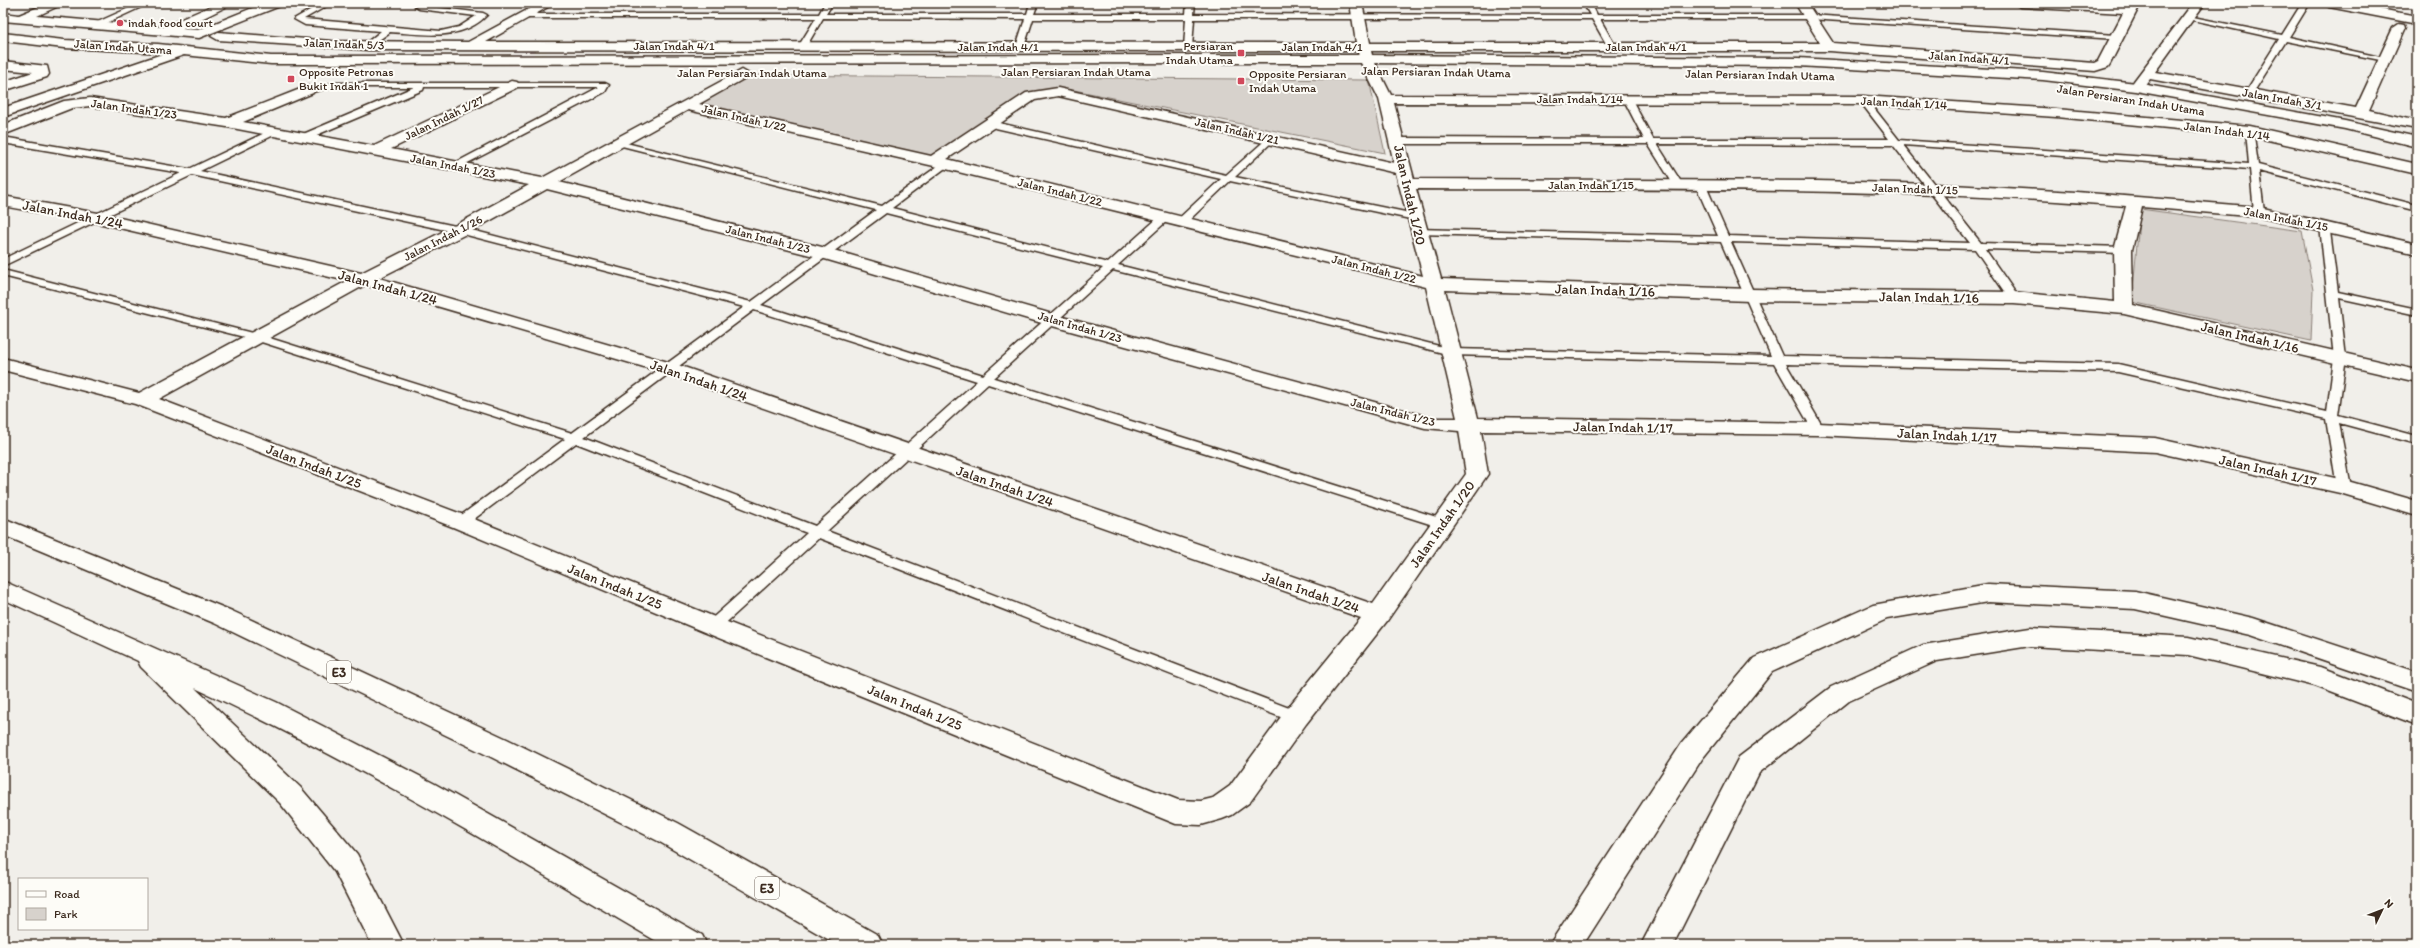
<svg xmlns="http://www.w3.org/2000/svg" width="2420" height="948" font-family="Itim,sans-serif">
	<rect width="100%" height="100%" fill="#f1efea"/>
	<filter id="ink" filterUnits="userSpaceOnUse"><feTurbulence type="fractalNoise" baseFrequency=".025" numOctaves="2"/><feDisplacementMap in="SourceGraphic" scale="8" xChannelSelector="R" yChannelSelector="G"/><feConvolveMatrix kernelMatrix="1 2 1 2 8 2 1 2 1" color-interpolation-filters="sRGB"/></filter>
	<g filter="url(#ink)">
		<g fill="#d7d2cc" stroke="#897e75">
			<polygon points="744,75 1369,80 1385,153 1074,90 1052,89 1027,94 932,156 695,103"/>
			<polygon points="2140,209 2302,231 2313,290 2311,341 2132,302"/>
		</g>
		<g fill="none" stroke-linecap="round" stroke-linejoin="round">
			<defs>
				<g id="lane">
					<polygon points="140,3 150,3 98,27 91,25"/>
					<path d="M322,3H332L304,19L441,31L459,27L476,16L419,9L415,7L416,5L483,13L487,15C461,42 423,34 390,32L368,48L364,46L365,44L381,31L305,25L294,19Z"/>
					<polygon points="825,3 833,3 826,14 1027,14 1030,3 1038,3 1034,14 1186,14 1187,3 1195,3 1194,14 1590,15 1583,3 1591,3 1597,15 1810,15 2116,35 2120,37 2116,39 1810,19 1600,19 1616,47 1612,49 1608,47 1592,19 1194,19 1192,47 1188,49 1184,47 1186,19 1033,19 1024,47 1020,49 1016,47 1025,19 823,18 806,47 802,49 798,47 816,18 525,18 521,16 525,14 819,14"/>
					<polygon points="2302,3 2310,3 2289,37 2389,59 2385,61 2286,41 2253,93 2249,96 2245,93 2279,39 2184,18 2188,16 2282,35"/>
					<polygon points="333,83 605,83 609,85 605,92 456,169 453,168 453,164 599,87 424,87 423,90 307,139 301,139 301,135 414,87 333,87 308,93 304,90"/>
					<path d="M1628,97L1632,100L1653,139H1889L1859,100L1863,97L1866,98L1899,140L2249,164L2246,131L2253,129L2258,165L2417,205V211L2259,171L2264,212L2259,215L2254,212L2250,169L1903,145L1981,243L2123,247L2128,250L2123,253L1985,249L2019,298L2014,301L2010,300L1975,249L1731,242L1782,356L2118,364L2327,412L2334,358L2320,226L2325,223L2329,224L2338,292L2417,309V315L2339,298L2346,358L2338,415L2417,436V444L2339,423L2351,487L2344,491L2337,487L2326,419L2118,372L1786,364L1824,429L1818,433L1812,429L1774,363L1451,355L1113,270L994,378L1446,520L1448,523L1446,526H1436L988,384L827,531L1302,713L1304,717L1302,721L1296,723L819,538L718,630H708L706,626L708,622L807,533L576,443L466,525H456L454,522L456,519L565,439L252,339L3,276V270L260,335L572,433L744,307L459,233L192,175L3,266V259L181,173L3,143V137L189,169L273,129L276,130V134L200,171L460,227L751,302L876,210L614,144V140L882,206L945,161L948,162V166L892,208L1108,263L1160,216H1168V220L1118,265L1451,349L1771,356L1721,242L1418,234L1414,233V229L1718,236L1696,186L1701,183L1706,186L1728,236L1970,243L1893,145L1657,144L1683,185L1678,188L1675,187L1648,144H1397L1392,141L1397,138L1644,139L1624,100ZM886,213L1103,268L983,375L761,305ZM754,310L977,381L815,526L584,437Z"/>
					<polygon points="990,121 1226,175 1270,136 1273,137 1273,141 1235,177 1415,214 1420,217 1415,220 1230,181 1184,225 1176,225 1176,221 1221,179 987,126 987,122"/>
				</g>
				<g id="street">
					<polygon points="48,3 65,3 37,16 163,27 218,3 234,3 181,29 198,30 265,3 282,3 280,6 199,38 3,21 3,13 19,15"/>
					<path d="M540,3H555L486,42L1356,43L1350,3H1362L1370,43H1820L1795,3H1807L1833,43L2094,63L2098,61L2123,13L2020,7L2014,3H2079L2127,6L2129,3H2141L2110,64L2108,67L2095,71L1829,51H1371L1373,59L1391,95L1863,96L2056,109L2250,126L2417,164V174L2250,136L2056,117L1863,104L1394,103L1414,179L1818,181L1935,184L2076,192L2259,207L2417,244V254L2259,217L2142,207L2132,250L2133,305L2417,370V382L2124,314L2014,304L1750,301L1445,290L1478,418L1818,423L2155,438L2344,480L2417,501V516L2340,493L2155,452L1818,435L1481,431L1488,474L1387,621L1306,724L1250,802L1232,815L1222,819L1201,825L1176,824L704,632L453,527L135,404L3,370V358L139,393L347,281L98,223L3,206V196L98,213L361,273L454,226L529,185L227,127L90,106L72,108L3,135V125L64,101L90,98L226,118L308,86L315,90L313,93L243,122L374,146L512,81L517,82L519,85L517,88L391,149L542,178L742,70L749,74L747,77L699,104L931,156L1026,93L1058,88L1394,163L1379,99L1359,59L1358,51L368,50L218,40L211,36L218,32L332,41L468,42ZM1058,96L1396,173L1423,276L947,159L1035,100ZM688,110L934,166L1426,287L1457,418H1433L1059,316L830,249L559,182ZM547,189L818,257L1045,324L1425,428L1459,431L1466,474L1373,604L675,364L379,278L466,234ZM1416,189C1653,190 1890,187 2126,206L2114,250L2115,302L2014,292L1750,289L1441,279ZM365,285L661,372L1361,618L1286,710L1230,786L1213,798L1201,801L1178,800L722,620L469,517L159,399Z"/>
					<polygon points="2193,3 2205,3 2155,72 2356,108 2393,28 2399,24 2404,25 2405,28 2369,110 2417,121 2417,129 2150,79 2144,87 2134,87 2132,84 2134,81"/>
					<polygon points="2323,3 2348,3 2417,16 2417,24 2329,7"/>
					<polygon points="3,61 47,66 49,74 47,77 3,91 3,82 33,72 3,69"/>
				</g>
				<polygon id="secondary" points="3,33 64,40 158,44 271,56 1366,55 1798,58 2043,72 2136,83 2345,121 2417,137 2417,147 2345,129 2136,91 2043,80 1798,66 1366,63 271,64 184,55 3,117 3,108 165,53 64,48 3,41"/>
				<g id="highway">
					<polygon points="3,518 232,611 507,739 678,823 878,935 883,945 838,945 658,841 487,755 214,623 3,535"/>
					<path d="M3,581L276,702L435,784L702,935L707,945H663C509,855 357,762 195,688L300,787L357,854L404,945H372L335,872L280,803L141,667L138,661L3,599Z"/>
					<polygon points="1988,584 2135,591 2253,618 2417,672 2417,692 2250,635 2135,609 1988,602 1887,619 1772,672 1702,759 1583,945 1549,945 1682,743 1754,658 1873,605"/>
					<polygon points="2030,628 2188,637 2320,667 2417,704 2417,725 2315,686 2188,655 2030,646 1937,661 1849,701 1759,773 1673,945 1641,945 1739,757 1831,687 1923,645"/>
				</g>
			</defs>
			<use href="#lane" stroke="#3b2a1e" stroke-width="3"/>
			<use href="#street" stroke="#3b2a1e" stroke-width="3"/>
			<use href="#secondary" stroke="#3b2a1e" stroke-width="3"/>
			<use href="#highway" stroke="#3b2a1e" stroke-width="3"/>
			<use href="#lane" fill="#fdfcf7" fill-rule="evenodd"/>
			<use href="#street" fill="#fdfcf7" fill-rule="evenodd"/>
			<use href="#secondary" fill="#fdfcf7" fill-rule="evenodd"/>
			<use href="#highway" fill="#fdfcf7" fill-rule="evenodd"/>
		</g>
	</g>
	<g fill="#d1495b" stroke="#fdfcf7" stroke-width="1.5">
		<circle cx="120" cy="23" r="4"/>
		<rect x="1237" y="49" width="8" height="8" rx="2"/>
		<rect x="287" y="75" width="8" height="8" rx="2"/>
		<rect x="1237" y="77" width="8" height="8" rx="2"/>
	</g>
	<g text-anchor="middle" stroke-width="4" stroke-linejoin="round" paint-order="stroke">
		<g font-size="12" fill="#3b2a1e" stroke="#fdfcf7" text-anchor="start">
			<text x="128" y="27">indah food court</text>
			<text x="1233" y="50" text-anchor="end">Persiaran<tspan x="1233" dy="14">Indah Utama</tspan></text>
			<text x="299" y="76">Opposite Petronas<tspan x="299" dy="14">Bukit Indah 1</tspan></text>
			<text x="1249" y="78">Opposite Persiaran<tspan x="1249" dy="14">Indah Utama</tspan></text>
		</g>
		<g font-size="12" fill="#3b2a1e" stroke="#fdfcf7">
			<text transform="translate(344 44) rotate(2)" y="4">Jalan Indah 5/3</text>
			<text x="674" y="50">Jalan Indah 4/1</text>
			<text transform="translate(123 47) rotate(4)" y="4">Jalan Indah Utama</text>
			<text x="998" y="51">Jalan Indah 4/1</text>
			<text x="1322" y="51">Jalan Indah 4/1</text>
			<text x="1646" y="51">Jalan Indah 4/1</text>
			<text transform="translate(1969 58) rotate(4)" y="4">Jalan Indah 4/1</text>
			<text x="1076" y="76">Jalan Persiaran Indah Utama</text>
			<text transform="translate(1436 72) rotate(1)" y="4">Jalan Persiaran Indah Utama</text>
			<text x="752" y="77">Jalan Persiaran Indah Utama</text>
			<text transform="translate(1760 75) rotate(1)" y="4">Jalan Persiaran Indah Utama</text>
			<text x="1580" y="103">Jalan Indah 1/14</text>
			<text transform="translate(2282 99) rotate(10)" y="4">Jalan Indah 3/1</text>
			<text transform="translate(2131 100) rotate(9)" y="4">Jalan Persiaran Indah Utama</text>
			<text transform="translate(1904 103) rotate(3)" y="4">Jalan Indah 1/14</text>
			<text transform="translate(134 109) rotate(8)" y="4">Jalan Indah 1/23</text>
			<text transform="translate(444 118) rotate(-26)" y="4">Jalan Indah 1/27</text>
			<text transform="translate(744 118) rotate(13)" y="4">Jalan Indah 1/22</text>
			<text transform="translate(1237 131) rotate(13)" y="4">Jalan Indah 1/21</text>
			<text transform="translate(2227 131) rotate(7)" y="4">Jalan Indah 1/14</text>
			<text transform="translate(453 166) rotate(11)" y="4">Jalan Indah 1/23</text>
			<text x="1591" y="189">Jalan Indah 1/15</text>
			<text transform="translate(1915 189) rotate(2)" y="4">Jalan Indah 1/15</text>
			<text transform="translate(1060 192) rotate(14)" y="4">Jalan Indah 1/22</text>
			<text transform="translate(2286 219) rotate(11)" y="4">Jalan Indah 1/15</text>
			<text transform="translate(443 238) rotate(-27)" y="4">Jalan Indah 1/26</text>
			<text transform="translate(768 239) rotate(14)" y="4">Jalan Indah 1/23</text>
			<text transform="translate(1374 269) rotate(14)" y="4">Jalan Indah 1/22</text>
			<text transform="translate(1080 327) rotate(16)" y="4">Jalan Indah 1/23</text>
			<text transform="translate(1393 412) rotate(14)" y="4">Jalan Indah 1/23</text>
		</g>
		<g fill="#fdfcf7" stroke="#75695f" stroke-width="1">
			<rect x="327" y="661" width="24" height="22" rx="3"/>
			<rect x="755" y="877" width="24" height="22" rx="3"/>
		</g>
		<g font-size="13" font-weight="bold" fill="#3b2a1e">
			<text x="339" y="677">E3</text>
			<text x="767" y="893">E3</text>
		</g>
		<g font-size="14" fill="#3b2a1e" stroke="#fdfcf7">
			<text transform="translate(1410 195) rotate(77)" y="5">Jalan Indah 1/20</text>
			<text transform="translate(73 214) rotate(11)" y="5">Jalan Indah 1/24</text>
			<text transform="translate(388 287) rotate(15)" y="5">Jalan Indah 1/24</text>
			<text transform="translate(1605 290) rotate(2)" y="5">Jalan Indah 1/16</text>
			<text transform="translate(1929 297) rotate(1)" y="5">Jalan Indah 1/16</text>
			<text transform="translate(2250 337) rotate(13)" y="5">Jalan Indah 1/16</text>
			<text transform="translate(699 380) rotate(19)" y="5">Jalan Indah 1/24</text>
			<text transform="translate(1623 427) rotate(1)" y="5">Jalan Indah 1/17</text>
			<text transform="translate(1947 435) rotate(3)" y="5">Jalan Indah 1/17</text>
			<text transform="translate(314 466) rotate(21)" y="5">Jalan Indah 1/25</text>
			<text transform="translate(2268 470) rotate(13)" y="5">Jalan Indah 1/17</text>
			<text transform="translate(1005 486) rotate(19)" y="5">Jalan Indah 1/24</text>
			<text transform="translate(1442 524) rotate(-55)" y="5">Jalan Indah 1/20</text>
			<text transform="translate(615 586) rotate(22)" y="5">Jalan Indah 1/25</text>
			<text transform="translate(1311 592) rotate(19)" y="5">Jalan Indah 1/24</text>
			<text transform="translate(915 707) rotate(22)" y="5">Jalan Indah 1/25</text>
		</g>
	</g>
	<rect width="2420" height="948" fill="none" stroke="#fdfcf7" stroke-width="16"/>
	<rect x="8" y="8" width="2404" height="932" fill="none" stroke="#3b2a1e" stroke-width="1.5" filter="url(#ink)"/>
	<rect x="18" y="878" width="130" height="52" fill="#fdfcf7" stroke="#afa8a0"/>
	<rect x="26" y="891" width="20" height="6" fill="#fdfcf7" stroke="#afa8a0"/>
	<text x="54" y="898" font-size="12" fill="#3b2a1e">Road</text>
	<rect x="26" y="908" width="20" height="12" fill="#d7d2cc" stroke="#afa8a0"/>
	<text x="54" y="918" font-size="12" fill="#3b2a1e">Park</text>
	<g transform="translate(2382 910) rotate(47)" stroke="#fdfcf7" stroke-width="3" paint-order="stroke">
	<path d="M0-3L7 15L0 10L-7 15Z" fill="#3b2a1e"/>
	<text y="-6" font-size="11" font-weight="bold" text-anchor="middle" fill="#3b2a1e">N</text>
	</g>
</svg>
